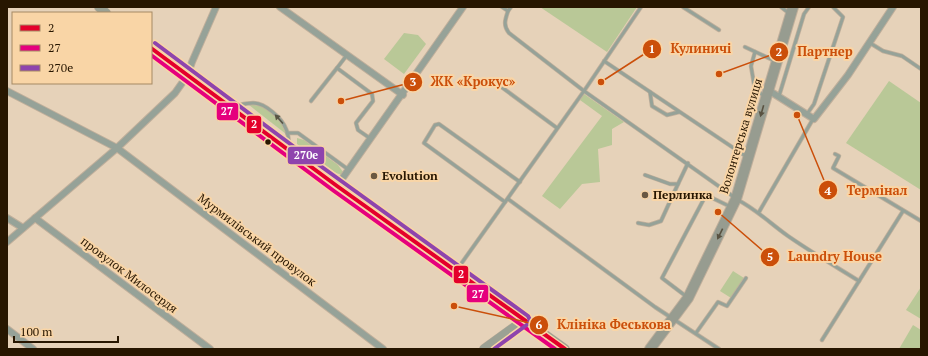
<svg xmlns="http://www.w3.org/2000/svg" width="928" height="356" font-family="'PT Serif',serif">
	<rect width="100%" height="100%" fill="#e6d2b9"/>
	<g fill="#b9c897">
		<polygon points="540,7 637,7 607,52"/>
		<polygon points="404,33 418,35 426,44 404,74 384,59"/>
		<polygon points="889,81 921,103 921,190 846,143"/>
		<polygon points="584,94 624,122 612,129 612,145 598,149 600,182 582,184 560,209 542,196 602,116 580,100"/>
		<path d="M249,105C267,104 280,117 286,134Z"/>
		<polygon points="297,138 304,140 338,165 343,172 342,175 336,173 297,144"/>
		<polygon points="733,271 744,278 731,298 720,291"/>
		<polygon points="921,287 921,319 906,310"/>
		<polygon points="913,325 921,330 921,349 899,349"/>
	</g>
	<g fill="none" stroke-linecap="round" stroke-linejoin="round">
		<defs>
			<g id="lane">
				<polyline points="502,7 508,11 511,7"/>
				<polyline points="683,7 719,30"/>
				<polyline points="781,7 790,14"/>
				<path d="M508,11C505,20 503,25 509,33L584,91L734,197"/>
				<polyline points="870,43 883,51 902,56 921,69"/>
				<polyline points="745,47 775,61"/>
				<polyline points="755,52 751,66 755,90 765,96"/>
				<polyline points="604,61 747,157"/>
				<polyline points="337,68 347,55"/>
				<polyline points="496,83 557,128"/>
				<polyline points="650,92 652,106 667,115 679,112"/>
				<polyline points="779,96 804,14 809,7"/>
				<polyline points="311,101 337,68 372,94 373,101 356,123 358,130 371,139"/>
				<path d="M234,106C240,105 246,103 253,103C265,103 282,118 286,129C289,135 288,141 290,147"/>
				<polyline points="807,114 814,104 843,17 833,7"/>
				<polyline points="287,133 298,133 349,170"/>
				<polyline points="835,154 839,156 833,168 921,221"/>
				<polyline points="645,175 670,184 678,184 688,163"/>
				<polyline points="508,199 655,307 719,349"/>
				<path d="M738,200C757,210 771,224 788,236C811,252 835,266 859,281"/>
				<polyline points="505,202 424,143 435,125 439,124 520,182"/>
				<polyline points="759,212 813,119"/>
				<polyline points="638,223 649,225 661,221 678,184"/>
				<polyline points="456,271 584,91 641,7"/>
				<polyline points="687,297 662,278 706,195 731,207"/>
				<polyline points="696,333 718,302 727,306 746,278"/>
				<polyline points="822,340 903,211"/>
			</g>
			<g id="street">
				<polyline points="280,7 403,95"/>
				<polyline points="768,90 814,119 848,75 893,7"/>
				<polyline points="7,91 117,148 383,349"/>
				<polyline points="337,186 463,7"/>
				<polyline points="7,218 23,228"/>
				<polyline points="35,218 210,349"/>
				<polyline points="7,242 117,148 175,93 187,76 192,62 216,7"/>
				<polyline points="7,329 33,349"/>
			</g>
			<g id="secondary">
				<polyline points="99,7 106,13"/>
				<polyline points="151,48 337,186 565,349"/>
				<polyline points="484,349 524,320"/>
			</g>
			<polyline id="primary" points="650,349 688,298 736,199 793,7"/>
		</defs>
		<use href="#lane" stroke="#c0af9b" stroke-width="4.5"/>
		<use href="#street" stroke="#c0af9b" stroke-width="8"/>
		<use href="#secondary" stroke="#c0af9b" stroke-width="10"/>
		<use href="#primary" stroke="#c0af9b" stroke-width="12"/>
		<use href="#lane" stroke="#96a298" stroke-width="3"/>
		<use href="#street" stroke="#96a298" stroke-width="6"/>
		<use href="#secondary" stroke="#9ba194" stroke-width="9"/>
		<use href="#primary" stroke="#979c90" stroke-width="10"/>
		<defs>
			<polyline id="bus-1" points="151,48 337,186 565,349"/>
			<polyline id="bus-2" points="151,55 334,191 555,349"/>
			<polyline id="bus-3" points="155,43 297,149 528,316 530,320 528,324 494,349"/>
		</defs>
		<use href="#bus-1" stroke="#f9d5a6" stroke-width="7"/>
		<use href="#bus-2" stroke="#f9d5a6" stroke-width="7"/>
		<use href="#bus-3" stroke="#f9d5a6" stroke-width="7"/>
		<use href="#bus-1" stroke="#e4002b" stroke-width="4"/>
		<use href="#bus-2" stroke="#e5007d" stroke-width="4"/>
		<use href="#bus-3" stroke="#8e44ad" stroke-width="4"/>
	</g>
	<defs><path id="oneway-solid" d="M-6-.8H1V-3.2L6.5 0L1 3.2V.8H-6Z"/></defs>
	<g fill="#595241">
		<use href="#oneway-solid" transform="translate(762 111) rotate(106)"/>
		<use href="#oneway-solid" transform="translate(720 234) rotate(116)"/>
	</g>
	<use fill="#595544" href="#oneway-solid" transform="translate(279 119) rotate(-132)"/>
	<circle fill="#271600" stroke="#f9d5a6" stroke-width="1.5" cx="268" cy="142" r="3.5"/>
	<g fill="#6a5841" stroke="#f9d5a6" stroke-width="1.5">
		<circle cx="374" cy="176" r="4"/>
		<circle cx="645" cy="195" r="4"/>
	</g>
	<g text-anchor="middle" stroke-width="4" stroke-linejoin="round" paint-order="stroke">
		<g font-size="12" fill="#271600" stroke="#f9d5a6">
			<text transform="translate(741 136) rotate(-73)" y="4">Волонтерська вулиця</text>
			<text transform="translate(257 240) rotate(37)" y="4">Мурмилівський провулок</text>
			<text transform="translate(129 275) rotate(37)" y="4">провулок Милосердя</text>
		</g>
		<g font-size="12" font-weight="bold" fill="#271600" stroke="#f9d5a6" text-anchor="start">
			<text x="382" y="180">Evolution</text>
			<text x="653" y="199">Перлинка</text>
		</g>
	</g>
	<path fill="none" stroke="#cb4f0a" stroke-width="1.5" d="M601 82L652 49M719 74L779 52M341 101L413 82M797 115L828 190M718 212L770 257M454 306L539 325"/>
	<g fill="#cb4f0a" stroke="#f9d5a6" stroke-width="1.5">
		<circle cx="601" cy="82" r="4"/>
		<circle cx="719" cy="74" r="4"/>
		<circle cx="341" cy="101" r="4"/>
		<circle cx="797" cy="115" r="4"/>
		<circle cx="718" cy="212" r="4"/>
		<circle cx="454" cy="306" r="4"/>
		<circle cx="652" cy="49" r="10"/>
		<circle cx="779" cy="52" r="10"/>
		<circle cx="413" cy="82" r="10"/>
		<circle cx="828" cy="190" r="10"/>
		<circle cx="770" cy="257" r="10"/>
		<circle cx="539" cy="325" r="10"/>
	</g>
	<g font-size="12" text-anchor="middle" font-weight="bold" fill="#fff">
		<text x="652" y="53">1</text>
		<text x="779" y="56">2</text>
		<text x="413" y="86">3</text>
		<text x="828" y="195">4</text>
		<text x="770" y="261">5</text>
		<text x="539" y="329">6</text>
	</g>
	<g font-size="13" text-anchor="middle" font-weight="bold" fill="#cb4f0a" stroke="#f9d5a6" stroke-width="4" stroke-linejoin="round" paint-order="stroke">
		<text x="701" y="53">Кулиничі</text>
		<text x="825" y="56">Партнер</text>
		<text x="473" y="86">ЖК «Крокус»</text>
		<text x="877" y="195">Термінал</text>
		<text x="835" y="261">Laundry House</text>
		<text x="614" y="329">Клініка Феськова</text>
	</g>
	<g stroke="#f9d5a6" stroke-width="1.5">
		<rect x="216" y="102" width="23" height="19" rx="4" fill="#e5007d"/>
		<rect x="246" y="115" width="16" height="19" rx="4" fill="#e4002b"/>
		<rect x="287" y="146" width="38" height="19" rx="4" fill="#8e44ad"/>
		<rect x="453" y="265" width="16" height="19" rx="4" fill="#e4002b"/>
		<rect x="466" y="284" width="23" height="19" rx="4" fill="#e5007d"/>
	</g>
	<g font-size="11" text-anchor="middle" font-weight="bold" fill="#fff">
		<text x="227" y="115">27</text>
		<text x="254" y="128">2</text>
		<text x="306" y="159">270е</text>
		<text x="461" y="278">2</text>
		<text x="478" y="298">27</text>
	</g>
	<rect width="928" height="356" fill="none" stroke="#271600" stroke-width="16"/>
	<rect x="12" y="12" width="140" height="72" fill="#f9d5a6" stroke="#a58964"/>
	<rect x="20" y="25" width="20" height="6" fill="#e4002b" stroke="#a58964"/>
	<text x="48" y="32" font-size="12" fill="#271600">2</text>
	<rect x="20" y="45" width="20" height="6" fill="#e5007d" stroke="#a58964"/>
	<text x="48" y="52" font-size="12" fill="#271600">27</text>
	<rect x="20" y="65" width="20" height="6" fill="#8e44ad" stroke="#a58964"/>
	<text x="48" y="72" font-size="12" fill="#271600">270е</text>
	<path d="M14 336v6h104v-6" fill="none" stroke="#271600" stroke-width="2"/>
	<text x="20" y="336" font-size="12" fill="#271600" stroke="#f9d5a6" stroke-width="3" paint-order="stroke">100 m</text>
</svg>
